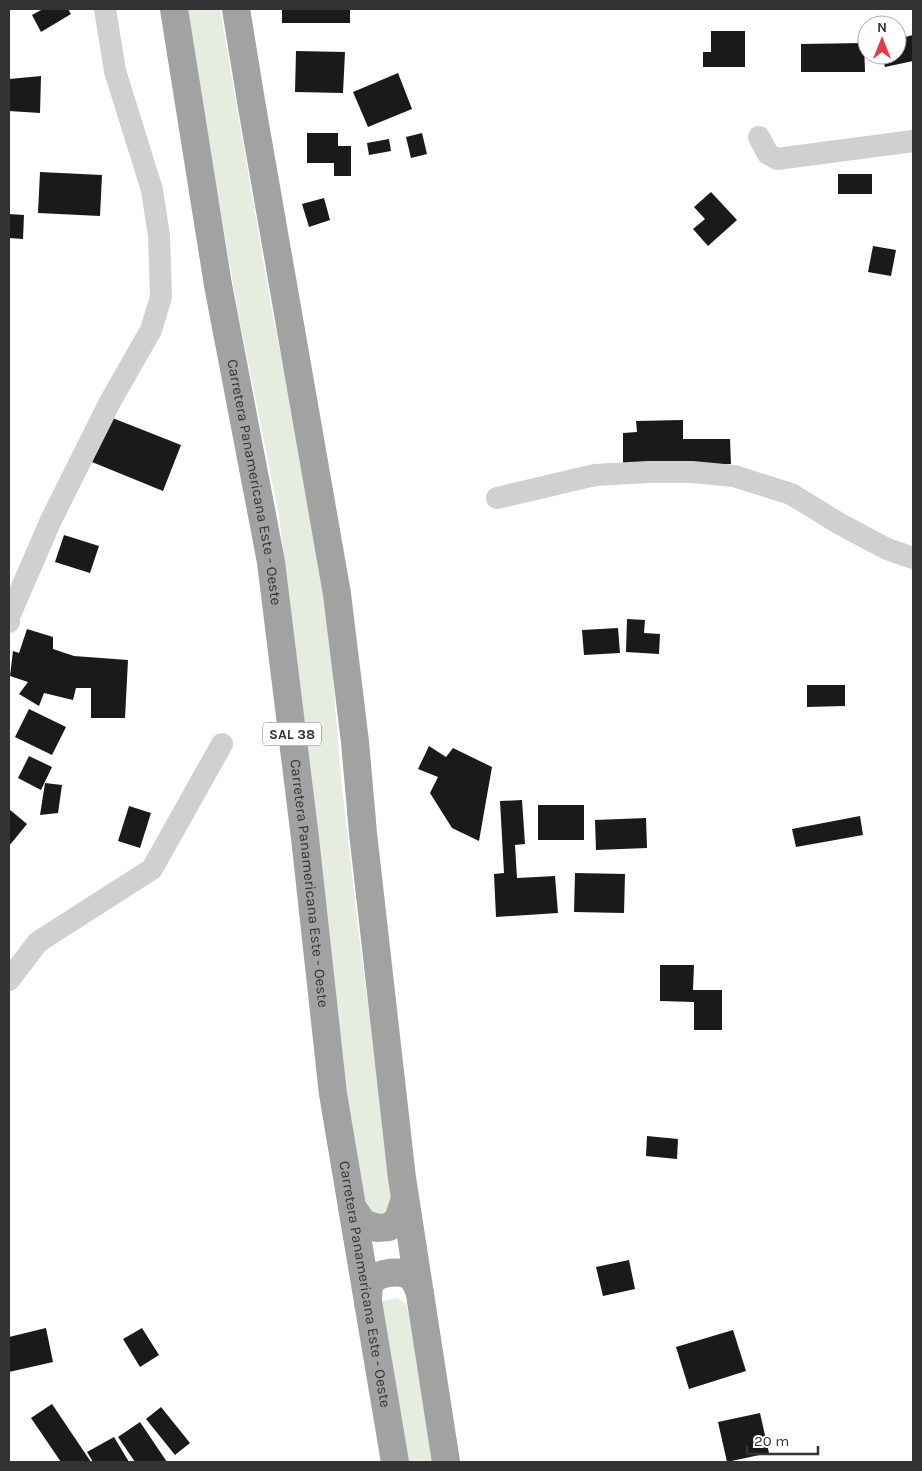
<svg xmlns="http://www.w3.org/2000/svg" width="922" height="1471" font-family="Karla,sans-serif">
	<rect width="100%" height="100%" fill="#fff"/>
	<g fill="#e6ecdf">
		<polygon points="186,9 220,9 271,306 313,515 328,619 341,778 358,927 393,1204 389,1216 366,1212 343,1073 308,780 292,621 279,516 238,312"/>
		<polygon points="397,1298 406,1304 409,1314 433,1462 404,1462 378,1305 382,1301"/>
	</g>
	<g fill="#1a1a1a">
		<polygon points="43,9 68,9 71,14 41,32 32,15"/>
		<rect x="282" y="9" width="68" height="14"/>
		<polygon points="711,31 745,31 745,67 703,67 703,52 711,52"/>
		<polygon points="913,35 913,61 885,67 882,55 897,55 897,39"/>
		<polygon points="864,43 865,72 801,72 801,44"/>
		<polygon points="296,51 345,52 343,93 295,92"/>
		<polygon points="398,73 412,109 368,127 353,92"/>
		<polygon points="41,76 40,113 9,111 9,79"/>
		<polygon points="307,133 338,133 338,146 351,146 351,176 334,176 334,163 307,163"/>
		<polygon points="422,133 427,154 411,158 406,137"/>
		<polygon points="389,139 391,151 369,155 367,143"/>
		<polygon points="40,172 102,175 100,216 38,213"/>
		<rect x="838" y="174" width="34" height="20"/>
		<polygon points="711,192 737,220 708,246 693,229 705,219 694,207"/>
		<polygon points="324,198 330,220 309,227 302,204"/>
		<polygon points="9,214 24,215 23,239 9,238"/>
		<polygon points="873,246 896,250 891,276 868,272"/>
		<polygon points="110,417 181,445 163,491 92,462"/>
		<polygon points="683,420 683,439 730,439 731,464 623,465 623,433 637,432 636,421"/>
		<polygon points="64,535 99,546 90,573 55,562"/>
		<polygon points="627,619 645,620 644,633 660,634 659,654 626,652"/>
		<polygon points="618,628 620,653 584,655 582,630"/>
		<polygon points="27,629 53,637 53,649 74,656 128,660 125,718 91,718 91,688 76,688 73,700 44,693 39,706 19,694 28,682 10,676 13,651 19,653"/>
		<polygon points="807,685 845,685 845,706 807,707"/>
		<polygon points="29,709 66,727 52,755 15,737"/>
		<polygon points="429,746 446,757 453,748 492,767 479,841 452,828 430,793 438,777 418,769"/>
		<polygon points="29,756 52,767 41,790 18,778"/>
		<polygon points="45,783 62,785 58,813 40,815"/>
		<polygon points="522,800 525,844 515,845 517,878 555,876 558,913 496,917 494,874 504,873 500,801"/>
		<rect x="538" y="805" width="46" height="35"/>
		<polygon points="129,806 151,813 140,848 118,841"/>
		<polygon points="9,809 27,824 9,846"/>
		<polygon points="860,816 863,835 796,847 792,829"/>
		<polygon points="646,818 647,848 596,850 595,820"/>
		<polygon points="575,873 625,874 624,913 574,912"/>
		<polygon points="660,965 694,965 693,990 722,990 722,1030 694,1030 694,1002 660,1001"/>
		<polygon points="647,1136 678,1139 677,1159 646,1156"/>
		<polygon points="629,1260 635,1289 603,1296 596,1267"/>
		<polygon points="46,1328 53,1362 9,1372 9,1337"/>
		<polygon points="142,1328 159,1355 140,1367 123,1339"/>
		<polygon points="733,1330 746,1371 689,1389 676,1347"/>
		<polygon points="52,1404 91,1462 61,1462 31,1418"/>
		<polygon points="161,1407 190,1443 175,1455 146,1419"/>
		<polygon points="760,1413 769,1453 727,1462 718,1422"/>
		<polygon points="140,1422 167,1462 135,1462 118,1437"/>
		<polygon points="114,1437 129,1462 93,1462 87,1452"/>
	</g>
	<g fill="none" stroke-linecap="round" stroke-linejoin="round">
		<g stroke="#d0d0d0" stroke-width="22">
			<polyline points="759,137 768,154 777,159 913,141"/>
			<polyline points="497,498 595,475 648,472 692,472 734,476 791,494 840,524 887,549 913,558"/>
			<polyline points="9,622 9,617 51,520 110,402 151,330 161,297 159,236 152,190 115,71 105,9"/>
			<polyline points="9,980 38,942 152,869 222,744"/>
		</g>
		<g stroke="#a2a2a2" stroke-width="28">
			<path id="s1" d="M174,9L218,285L271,562L305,838L333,1094L395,1462"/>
			<polyline points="236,9 252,107 337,594 355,742 363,833 402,1178 446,1462"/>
			<polyline points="352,1207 363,1223 377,1228 389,1227 398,1220 405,1199"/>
			<path d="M368,1303C368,1296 368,1285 373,1280C380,1272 401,1270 410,1276C416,1280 417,1287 420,1293"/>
		</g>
	</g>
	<g text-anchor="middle" stroke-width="5" stroke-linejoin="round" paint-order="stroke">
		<rect fill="#fff" stroke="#707070" stroke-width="1" x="263" y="722.5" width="58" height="23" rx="4"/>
		<g font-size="14" font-weight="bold" fill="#333">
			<text x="292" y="739">SAL 38</text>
		</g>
		<g font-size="15" fill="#333" stroke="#fff">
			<text dy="5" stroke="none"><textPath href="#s1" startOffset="480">Carretera Panamericana Este - Oeste</textPath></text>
			<text dy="5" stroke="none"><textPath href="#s1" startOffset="885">Carretera Panamericana Este - Oeste</textPath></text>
			<text dy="5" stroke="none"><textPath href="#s1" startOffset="1290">Carretera Panamericana Este - Oeste</textPath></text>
		</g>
	</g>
	<rect width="922" height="1471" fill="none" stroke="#333333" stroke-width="20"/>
	<g transform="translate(882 40)"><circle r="24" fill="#ffffff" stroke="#adadad"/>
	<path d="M0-4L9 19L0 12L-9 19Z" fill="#e63946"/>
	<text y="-8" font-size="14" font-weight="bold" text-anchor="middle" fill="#333333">N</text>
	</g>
	<path d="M747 1446v8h71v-8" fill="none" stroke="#333333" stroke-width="2.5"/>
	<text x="754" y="1446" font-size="15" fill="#333333" stroke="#ffffff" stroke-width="4" paint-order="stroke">20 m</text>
</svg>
